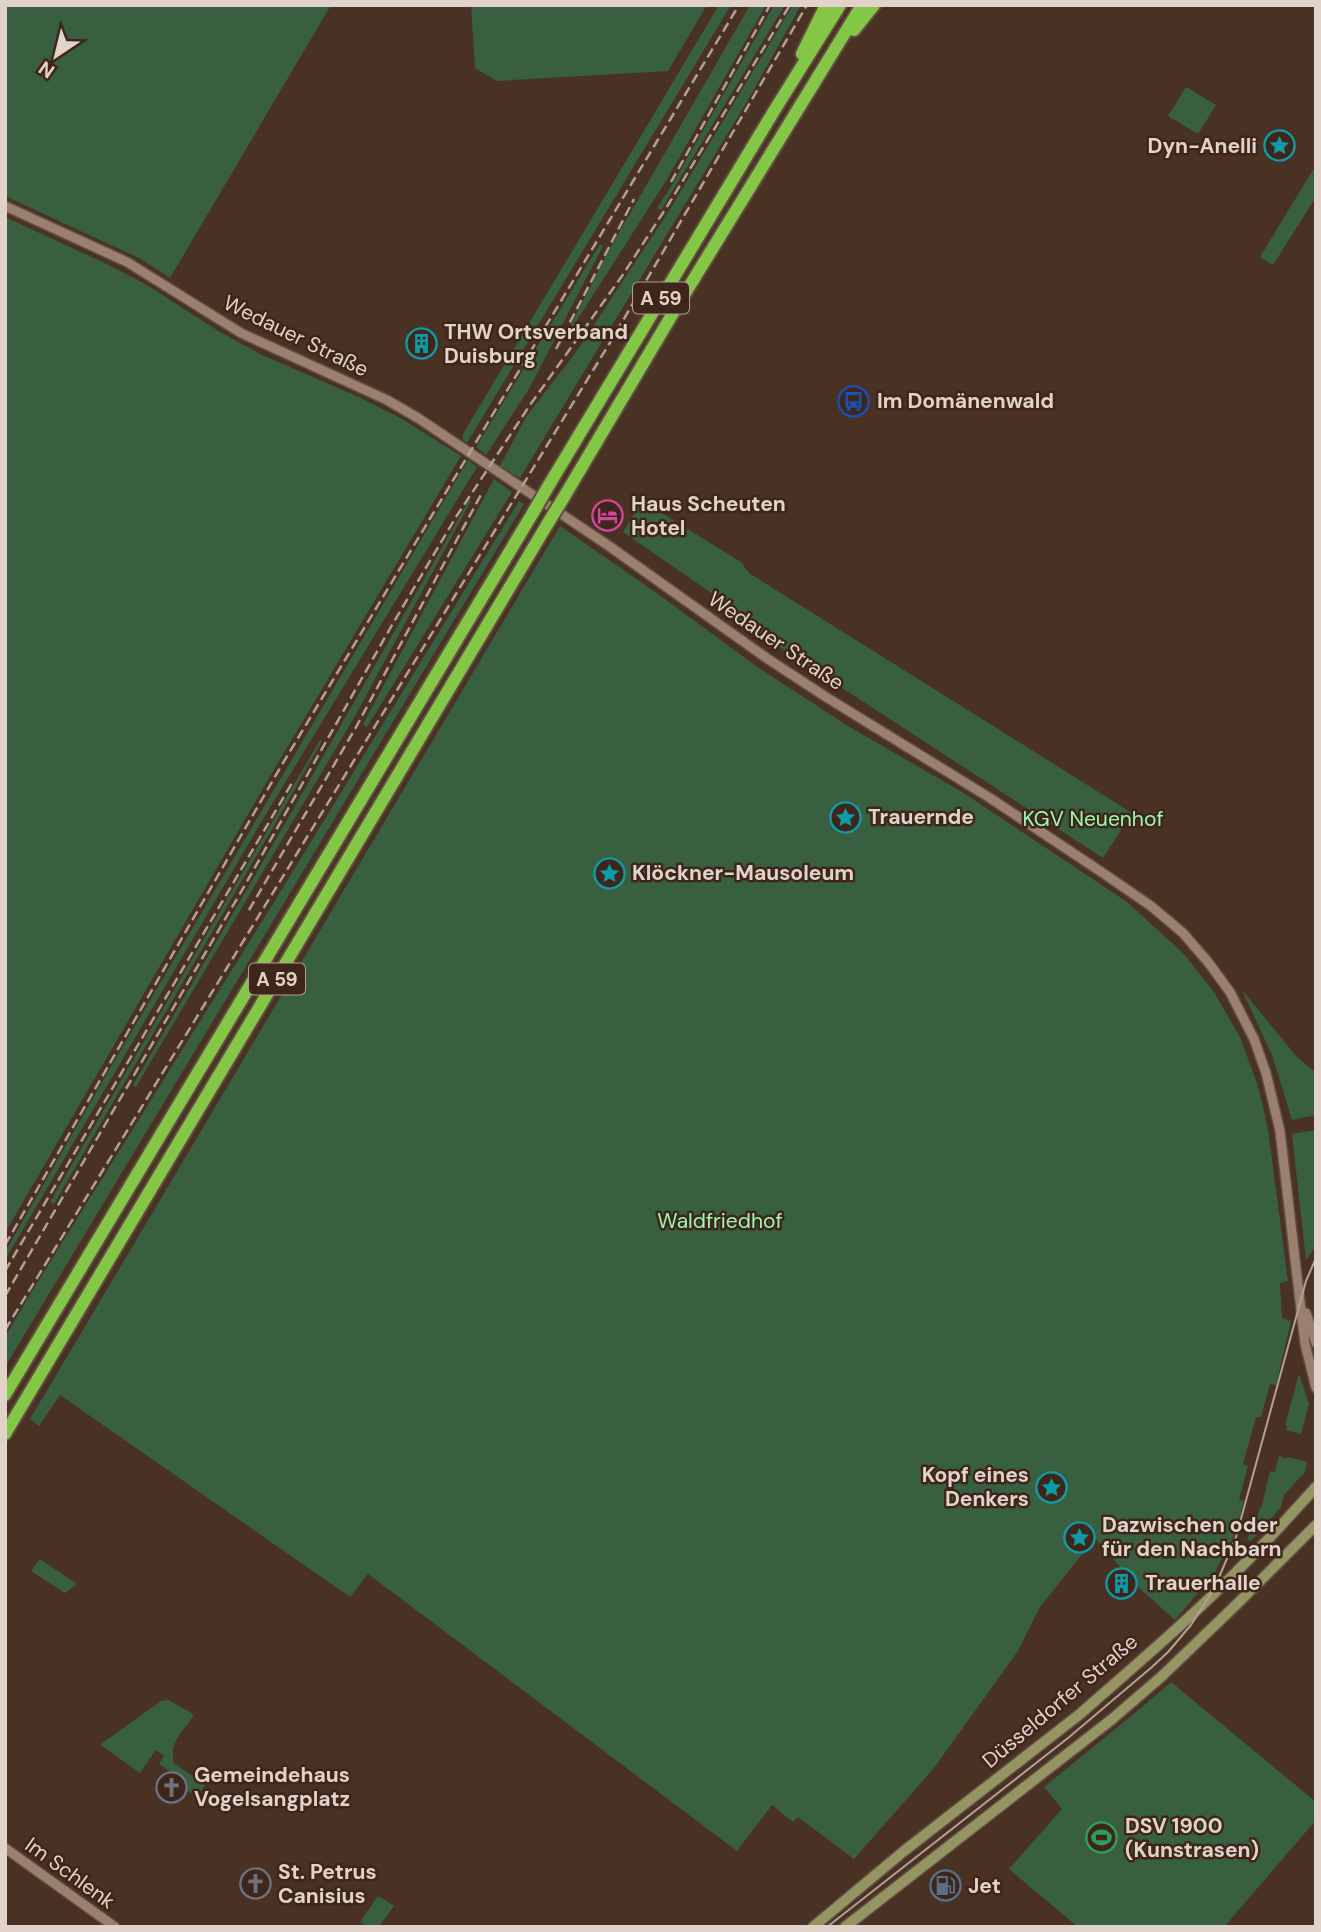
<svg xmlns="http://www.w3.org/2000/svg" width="1321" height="1932" font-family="'DM Sans',sans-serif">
	<rect width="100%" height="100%" fill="#493124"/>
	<g fill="#395f41">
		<polygon points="5,5 331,5 170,278 141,259 5,196"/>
		<polygon points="471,5 707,5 668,71 497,81 475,68"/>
		<polygon points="719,5 731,5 467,443 463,440 463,434"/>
		<polygon points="750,5 766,5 666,181 558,350 609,250"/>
		<polygon points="774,5 785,5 661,210 657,208 672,185"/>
		<polygon points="793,5 801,5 748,100 520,478 500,466 526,417 576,352 667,214"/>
		<polygon points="1186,87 1216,105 1198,134 1168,116"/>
		<polygon points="1316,165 1316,197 1273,265 1260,257"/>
		<polygon points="5,217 107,264 147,285 220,332 260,354 359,397 402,419 461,456 276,766 5,1233"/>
		<polygon points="600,244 603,246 529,389 486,455 476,447"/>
		<polygon points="468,460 477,467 266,814 5,1260 5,1252 109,1070"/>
		<polygon points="494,479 512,492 367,727 363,724"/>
		<polygon points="469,500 471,501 355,716 136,1087 133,1085 283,827"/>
		<polygon points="519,501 524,504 5,1367 5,1337 29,1296 276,899"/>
		<polygon points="642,501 741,562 749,573 1132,813 1103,858 730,615 720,599 623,532"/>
		<polygon points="560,526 658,594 756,666 848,726 962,792 1127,902 1184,954 1214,992 1240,1037 1258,1086 1268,1129 1288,1281 1280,1283 1282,1318 1291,1321 1276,1385 1270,1384 1261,1417 1256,1417 1243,1464 1248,1466 1239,1500 1244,1501 1234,1536 1214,1574 1175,1620 1137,1586 1095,1538 1040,1607 1018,1651 934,1768 854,1859 798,1817 793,1822 772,1805 737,1851 368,1574 350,1597 60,1395 39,1426 30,1419"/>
		<polygon points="320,740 322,741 275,824 54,1204 50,1202"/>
		<polygon points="1242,990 1296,1056 1316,1073 1316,1115 1292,1120 1272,1055"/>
		<polygon points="1316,1130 1316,1246 1306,1260 1292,1134"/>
		<polygon points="1299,1374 1309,1404 1301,1434 1286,1430 1287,1426 1285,1425"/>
		<polygon points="1279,1455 1285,1459 1288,1457 1307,1462 1305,1472 1284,1495 1281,1507 1251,1541 1247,1539 1262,1505 1270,1471 1275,1472"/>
		<polygon points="40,1559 77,1584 65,1593 31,1571"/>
		<polygon points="1171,1682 1316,1802 1316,1820 1224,1927 1078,1927 1009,1869 1062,1809 1044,1787 1147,1703"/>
		<path d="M168,1700L192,1713L193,1717C181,1734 169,1742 174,1763L205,1785L199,1793L194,1790L191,1793L168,1777L171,1772L159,1764L164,1756L156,1750L140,1773L102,1746L101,1744L161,1701Z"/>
		<polygon points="378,1896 394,1906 379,1927 368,1927 360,1922"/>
	</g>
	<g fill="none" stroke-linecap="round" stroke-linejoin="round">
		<defs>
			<g id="tertiary">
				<polyline points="5,206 127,262 241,333 387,400 418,418 609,546 768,659 826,697 990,798 1100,871 1151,906 1183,933 1208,962 1230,992 1254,1039 1266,1073 1280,1131 1305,1344 1316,1388"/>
				<polyline points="1306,1313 1316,1343"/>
				<polyline points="5,1848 115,1927"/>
			</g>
			<g id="secondary">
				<path d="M813,1927L904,1851L1080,1714C1138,1663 1197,1613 1250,1558C1273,1535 1294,1511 1316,1487"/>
				<polyline points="845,1927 1111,1720 1161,1677 1238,1603 1316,1525"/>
			</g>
			<g id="motorway">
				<polyline points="854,30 874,5"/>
				<polyline points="802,54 826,5"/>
				<polyline points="549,485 774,111 840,5"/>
				<polyline points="564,497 676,308 862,5"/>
				<polyline points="5,1395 534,511"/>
				<polyline points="5,1434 548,523"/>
			</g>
		</defs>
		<use href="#tertiary" stroke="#604d41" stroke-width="12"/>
		<use href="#secondary" stroke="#604d41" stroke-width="13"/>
		<use href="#motorway" stroke="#604d41" stroke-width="16"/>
		<use href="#tertiary" stroke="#9b8070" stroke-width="9"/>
		<use href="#secondary" stroke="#949563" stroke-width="10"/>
		<use href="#motorway" stroke="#84c746" stroke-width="12"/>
		<polyline stroke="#b2a097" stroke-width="2" points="827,1927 1068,1738 1152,1667 1168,1652 1191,1625 1215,1587 1236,1537 1306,1281 1316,1258"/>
		<g stroke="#b2a097" stroke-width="2.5" stroke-dasharray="10 5" stroke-linecap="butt">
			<polyline points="671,182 770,5"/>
			<polyline points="556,349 634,199"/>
			<polyline points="249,910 355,729 483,491"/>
			<polyline points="5,1245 280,768 739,5"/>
			<polyline points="5,1271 292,783"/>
			<polyline points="5,1296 245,885 392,625 456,517 530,405 622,276 668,205 790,5"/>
			<polyline points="5,1330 611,341 807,5"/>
		</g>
		<defs>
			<g id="motorway-bridge">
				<polyline points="534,511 549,485"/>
				<polyline points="548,523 564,497"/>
			</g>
		</defs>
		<use href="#motorway-bridge" stroke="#604d41" stroke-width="16" stroke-linecap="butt"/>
		<use href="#motorway-bridge" stroke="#84c746" stroke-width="12"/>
	</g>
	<defs>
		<symbol id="sight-ring" viewBox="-11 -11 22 22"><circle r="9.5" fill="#3e271a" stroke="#0f9aa8" stroke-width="1.5"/><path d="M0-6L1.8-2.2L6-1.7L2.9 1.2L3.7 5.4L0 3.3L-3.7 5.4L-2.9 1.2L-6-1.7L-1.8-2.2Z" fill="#0f9aa8"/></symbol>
		<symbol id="building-ring" viewBox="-11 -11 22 22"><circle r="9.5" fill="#3e271a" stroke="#0f9aa8" stroke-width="1.5"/><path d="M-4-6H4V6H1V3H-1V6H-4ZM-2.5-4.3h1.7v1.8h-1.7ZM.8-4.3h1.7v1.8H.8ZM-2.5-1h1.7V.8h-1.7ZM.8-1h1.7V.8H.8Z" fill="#0f9aa8"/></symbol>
		<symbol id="bus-ring" viewBox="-11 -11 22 22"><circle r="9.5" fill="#3e271a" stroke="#1a4fb4" stroke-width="1.5"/><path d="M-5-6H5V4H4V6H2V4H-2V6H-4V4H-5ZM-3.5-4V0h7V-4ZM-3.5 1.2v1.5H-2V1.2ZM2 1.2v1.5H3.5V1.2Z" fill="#1a4fb4"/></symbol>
		<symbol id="hotel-ring" viewBox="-11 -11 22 22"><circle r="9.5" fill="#3e271a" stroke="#d1479c" stroke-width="1.5"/><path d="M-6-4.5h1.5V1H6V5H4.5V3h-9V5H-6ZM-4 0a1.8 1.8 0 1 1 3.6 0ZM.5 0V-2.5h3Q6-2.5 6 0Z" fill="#d1479c"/></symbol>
		<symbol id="church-ring" viewBox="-11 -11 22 22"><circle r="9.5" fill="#3e271a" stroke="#6b7280" stroke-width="1.5"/><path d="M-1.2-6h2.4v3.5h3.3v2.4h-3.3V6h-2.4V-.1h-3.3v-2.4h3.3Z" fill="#6b7280"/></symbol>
		<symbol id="stadium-ring" viewBox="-11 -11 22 22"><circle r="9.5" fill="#3e271a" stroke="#2e9e5b" stroke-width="1.5"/><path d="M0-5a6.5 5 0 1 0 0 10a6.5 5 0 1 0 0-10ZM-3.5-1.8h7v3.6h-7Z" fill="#2e9e5b"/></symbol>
		<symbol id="fuel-ring" viewBox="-11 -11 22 22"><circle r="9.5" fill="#3e271a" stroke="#5c6f8a" stroke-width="1.5"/><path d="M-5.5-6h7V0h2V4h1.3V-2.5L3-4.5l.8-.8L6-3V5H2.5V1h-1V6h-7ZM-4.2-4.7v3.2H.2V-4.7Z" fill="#5c6f8a"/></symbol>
	</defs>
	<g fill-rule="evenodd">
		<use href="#sight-ring" x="1262" y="128" width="35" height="35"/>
		<use href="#building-ring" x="404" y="326" width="35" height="35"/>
		<use href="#bus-ring" x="836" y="384" width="35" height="35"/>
		<use href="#hotel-ring" x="590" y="498" width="35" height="35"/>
		<use href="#sight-ring" x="828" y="800" width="35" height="35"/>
		<use href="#sight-ring" x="592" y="856" width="35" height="35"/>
		<use href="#sight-ring" x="1034" y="1470" width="35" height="35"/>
		<use href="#sight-ring" x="1062" y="1520" width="35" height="35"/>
		<use href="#building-ring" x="1104" y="1566" width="35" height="35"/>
		<use href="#church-ring" x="154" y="1770" width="35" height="35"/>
		<use href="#stadium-ring" x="1084" y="1820" width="35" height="35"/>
		<use href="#church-ring" x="238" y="1866" width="35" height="35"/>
		<use href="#fuel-ring" x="928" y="1868" width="35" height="35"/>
	</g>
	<g text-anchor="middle" stroke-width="5" stroke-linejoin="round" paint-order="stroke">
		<g fill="#3e271a" stroke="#b09f95" stroke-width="2">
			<rect x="633" y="282.5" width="56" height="31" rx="5"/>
			<rect x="249" y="963.5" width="56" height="31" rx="5"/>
		</g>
		<g font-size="19" font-weight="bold" fill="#e1d2ca">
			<text x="661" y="305">A 59</text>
			<text x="277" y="986">A 59</text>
		</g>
		<g font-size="21" font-weight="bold" fill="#e1d2ca" stroke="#3e271a" text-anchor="start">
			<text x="1257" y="153" text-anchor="end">Dyn-Anelli</text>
			<text x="444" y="339">THW Ortsverband<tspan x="444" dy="24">Duisburg</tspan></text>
			<text x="877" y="408">Im Domänenwald</text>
			<text x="631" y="511">Haus Scheuten<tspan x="631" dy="24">Hotel</tspan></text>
			<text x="868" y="824">Trauernde</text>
			<text x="632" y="880">Klöckner-Mausoleum</text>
			<text x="1029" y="1482" text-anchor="end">Kopf eines<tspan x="1029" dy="24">Denkers</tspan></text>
			<text x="1102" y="1532">Dazwischen oder<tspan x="1102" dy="24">für den Nachbarn</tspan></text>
			<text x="1145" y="1590">Trauerhalle</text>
			<text x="194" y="1782">Gemeindehaus<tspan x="194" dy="24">Vogelsangplatz</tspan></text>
			<text x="1125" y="1833">DSV 1900<tspan x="1125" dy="24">(Kunstrasen)</tspan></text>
			<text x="278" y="1879">St. Petrus<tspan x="278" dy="24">Canisius</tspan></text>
			<text x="968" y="1893">Jet</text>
		</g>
		<g font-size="21" fill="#e1d2ca" stroke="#3e271a">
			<text transform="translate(296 336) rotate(26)" y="7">Wedauer Straße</text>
			<text transform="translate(776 641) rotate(34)" y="7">Wedauer Straße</text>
			<text transform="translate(1060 1701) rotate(-40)" y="7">Düsseldorfer Straße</text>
			<text transform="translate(70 1873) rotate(36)" y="7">Im Schlenk</text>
		</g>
		<g font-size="21" fill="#9bf8b1" stroke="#3e271a">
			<text x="1093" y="826">KGV Neuenhof</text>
			<text x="720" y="1228">Waldfriedhof</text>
		</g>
	</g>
	<rect width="1321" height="1932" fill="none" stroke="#e1d2ca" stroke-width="14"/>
	<g transform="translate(56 56) rotate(215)" stroke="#3e271a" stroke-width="5" paint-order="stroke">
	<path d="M0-5L12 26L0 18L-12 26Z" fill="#e1d2ca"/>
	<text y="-10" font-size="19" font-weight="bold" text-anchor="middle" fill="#e1d2ca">N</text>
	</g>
</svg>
